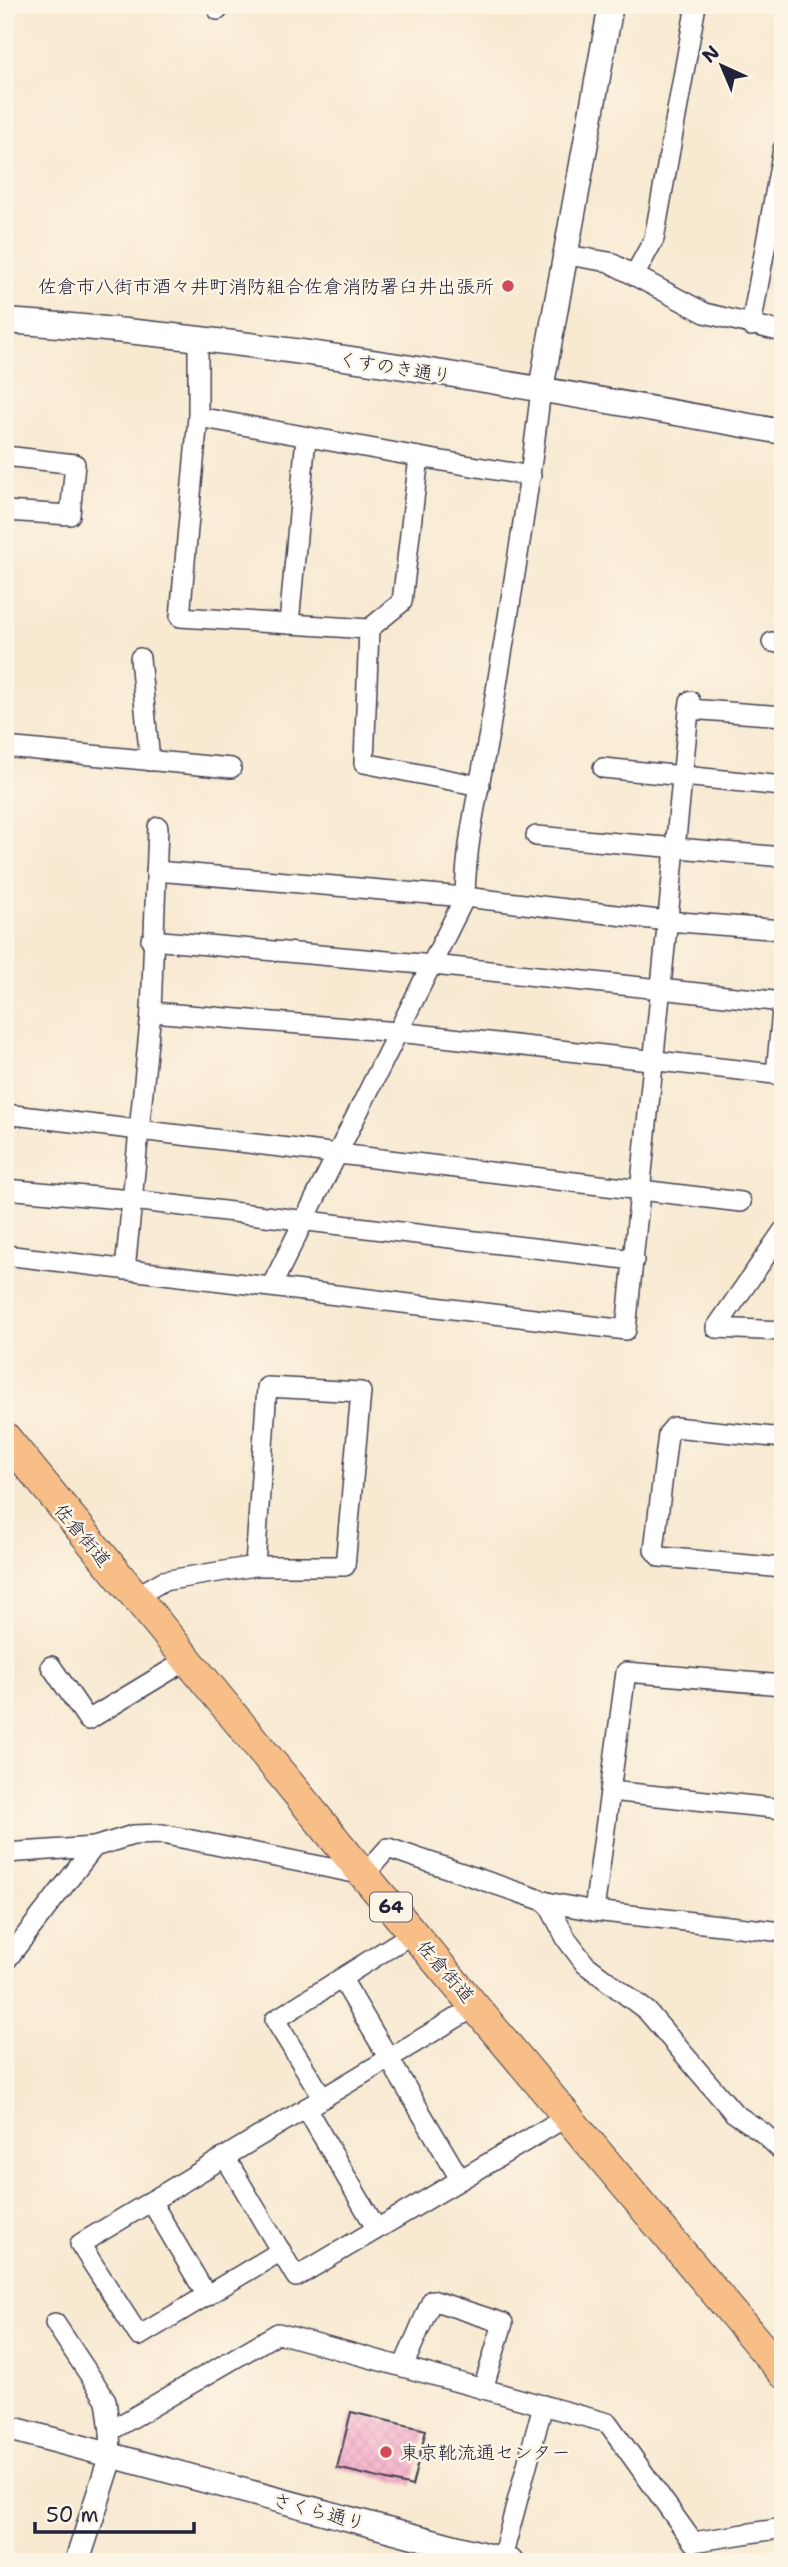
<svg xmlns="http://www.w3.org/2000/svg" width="788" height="2567" font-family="'Shantell Sans','Klee One',sans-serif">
	<defs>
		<pattern id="building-cross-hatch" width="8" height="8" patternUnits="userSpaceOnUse" patternTransform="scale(1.75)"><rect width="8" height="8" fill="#f5a9c9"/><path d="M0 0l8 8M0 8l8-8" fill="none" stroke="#d291ae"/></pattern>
	</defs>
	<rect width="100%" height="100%" fill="#fcf5e5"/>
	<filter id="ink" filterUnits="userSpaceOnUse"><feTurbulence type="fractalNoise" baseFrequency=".0143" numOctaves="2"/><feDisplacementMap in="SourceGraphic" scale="14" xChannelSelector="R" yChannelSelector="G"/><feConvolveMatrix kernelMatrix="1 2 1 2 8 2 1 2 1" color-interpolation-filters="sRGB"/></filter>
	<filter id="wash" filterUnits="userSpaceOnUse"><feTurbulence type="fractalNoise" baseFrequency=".00686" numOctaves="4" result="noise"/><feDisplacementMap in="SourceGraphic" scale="28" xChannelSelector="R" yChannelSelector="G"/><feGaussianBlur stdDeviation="1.57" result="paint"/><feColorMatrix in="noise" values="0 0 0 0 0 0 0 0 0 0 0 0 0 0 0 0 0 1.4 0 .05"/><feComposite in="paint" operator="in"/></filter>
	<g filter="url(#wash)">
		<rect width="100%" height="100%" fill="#f8e9d1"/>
		<g id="blocks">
			<polygon fill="url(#building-cross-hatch)" points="351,2412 426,2430 412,2486 337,2468"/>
		</g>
	</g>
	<g filter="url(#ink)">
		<use href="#blocks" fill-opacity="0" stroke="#424052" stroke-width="2"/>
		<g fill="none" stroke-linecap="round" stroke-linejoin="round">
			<defs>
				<g id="minor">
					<polyline points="217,5 218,10"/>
					<polyline points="567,255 609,262 705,313 783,332"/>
					<polyline points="635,274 654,239 696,5"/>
					<polyline points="751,326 783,149"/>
					<polyline points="198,338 198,417 180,617 369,629 364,763 480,786"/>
					<polyline points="198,417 419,457"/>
					<polyline points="5,456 75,464 70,515 5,511"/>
					<polyline points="289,624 306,437"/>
					<polyline points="369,629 402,602 419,457 531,476"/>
					<polyline points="772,642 783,644"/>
					<polyline points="140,658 150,761"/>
					<polyline points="689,709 783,716"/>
					<polyline points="5,747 231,768"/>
					<polyline points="603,768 783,786"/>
					<polyline points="536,836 783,857"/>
					<polyline points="156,871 465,897 667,921 783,930"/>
					<polyline points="151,940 433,965 783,1002"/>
					<polyline points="151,1012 398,1032 783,1075"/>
					<polyline points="776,1074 783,1000"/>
					<polyline points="5,1114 741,1202"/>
					<polyline points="5,1189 132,1200 634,1260"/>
					<polyline points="783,1231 716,1328 783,1331"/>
					<polyline points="5,1255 626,1330 690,701"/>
					<polyline points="125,1270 151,1012 158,827"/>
					<path d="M272,1285L465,897C466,839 480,785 490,728C508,615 528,503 541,389"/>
					<polyline points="783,1438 674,1427 668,1434 654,1550 660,1557 783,1568"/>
					<polyline points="135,1597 163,1581 255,1566 345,1566 361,1392 267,1387 255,1566"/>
					<polyline points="51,1666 88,1720 187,1660"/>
					<polyline points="610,1791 783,1809"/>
					<polyline points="5,1853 94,1847"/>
					<polyline points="547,1902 567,1940 585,1964 647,2011 734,2113 762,2132 783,2152"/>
					<polyline points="594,1911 626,1672 783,1685"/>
					<polyline points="5,1962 94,1847 133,1835 162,1834 364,1875 388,1848 547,1902 594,1911 783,1932"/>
					<polyline points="342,1979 460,2179"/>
					<polyline points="323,2098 275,2020 413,1933"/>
					<polyline points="306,2108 376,2228"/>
					<polyline points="225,2157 296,2277 568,2116"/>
					<polyline points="151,2201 207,2296"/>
					<polyline points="281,2251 139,2336 80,2244 476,2006"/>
					<polyline points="55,2323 106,2400 110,2431"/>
					<polyline points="403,2367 432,2300 503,2323 483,2389"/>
					<polyline points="111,2457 110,2431 278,2333 608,2423 693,2542 783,2528"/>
					<polyline points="501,2562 543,2405"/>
				</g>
				<g id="tertiary">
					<path d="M5,321C267,338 525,386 783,432"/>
					<polyline points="541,389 611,5"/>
					<polyline points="5,2427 511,2562"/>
					<polyline points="77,2562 111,2457"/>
				</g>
				<polyline id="primary" points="5,1437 364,1875 783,2373"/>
			</defs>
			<use href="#minor" stroke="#424052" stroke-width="22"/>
			<use href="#tertiary" stroke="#424052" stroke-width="27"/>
			<use href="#primary" stroke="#424052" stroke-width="32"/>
			<use href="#minor" stroke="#fff" stroke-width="19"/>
			<use href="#tertiary" stroke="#fff" stroke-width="24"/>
			<use href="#primary" stroke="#f7be87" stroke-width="30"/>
		</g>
	</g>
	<g fill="#d1495b" stroke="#fcf5e5" stroke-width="2.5">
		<circle cx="508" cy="286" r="7"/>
		<circle cx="386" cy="2452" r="7"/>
	</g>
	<g text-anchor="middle" stroke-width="5" stroke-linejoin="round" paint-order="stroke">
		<rect fill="#fcf5e5" stroke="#63616e" stroke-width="2" x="370" y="1892.5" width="42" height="29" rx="5"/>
		<g font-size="18" font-weight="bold" fill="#22223b">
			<text x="391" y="1913">64</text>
		</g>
		<g font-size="19" fill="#22223b" stroke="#fcf5e5" text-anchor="end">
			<text x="494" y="293">佐倉市八街市酒々井町消防組合佐倉消防署臼井出張所</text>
			<text x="400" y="2459" text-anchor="start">東京靴流通センター</text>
		</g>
		<g font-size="19" fill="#22223b" stroke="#fcf5e5">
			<text transform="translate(395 367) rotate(9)" y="7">くすのき通り</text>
			<text transform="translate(83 1535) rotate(50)" y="7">佐倉街道</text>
			<text transform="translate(446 1971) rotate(49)" y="7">佐倉街道</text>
			<text transform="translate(319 2511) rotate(15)" y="7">さくら通り</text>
		</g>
	</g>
	<rect width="788" height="2567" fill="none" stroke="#fcf5e5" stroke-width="28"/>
	<g transform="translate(722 66) rotate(316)" stroke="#fcf5e5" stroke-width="5" paint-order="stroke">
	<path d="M0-5L12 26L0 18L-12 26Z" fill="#22223b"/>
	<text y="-10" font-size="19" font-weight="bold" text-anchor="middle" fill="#22223b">N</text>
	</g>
	<path d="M35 2522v10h159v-10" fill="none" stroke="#22223b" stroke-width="3.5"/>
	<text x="46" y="2522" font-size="21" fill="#22223b" stroke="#fcf5e5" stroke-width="5" paint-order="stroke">50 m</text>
</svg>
